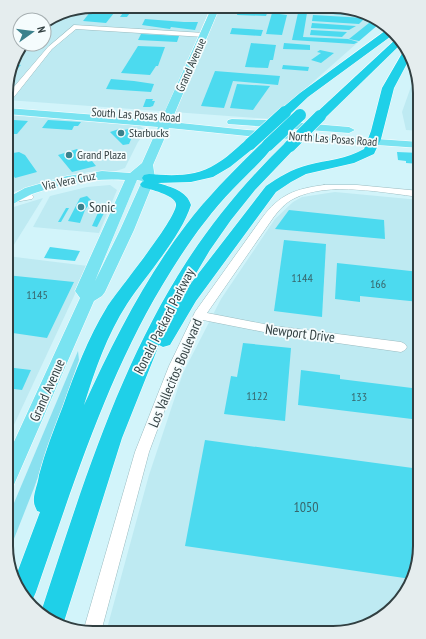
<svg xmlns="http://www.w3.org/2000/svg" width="426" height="639" font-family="'PT Sans Narrow',sans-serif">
	<rect width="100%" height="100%" fill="#d2f4fa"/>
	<g fill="#beeaf2">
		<polygon points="350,8 381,22 271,119 7,100 7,81 18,50 22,44 44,44 44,23 65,11"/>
		<polygon points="413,81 418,81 420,93 420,131 406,130 402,112"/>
		<polygon points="7,115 140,126 146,131 138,142 125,168 116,171 71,175 7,194"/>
		<polygon points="110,185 117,190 99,233 33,227 50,196 87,187"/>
		<polygon points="335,192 420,200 420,552 405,595 367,626 333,633 106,632 149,475 183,373 221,299 275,219 293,202 302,197"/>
		<polygon points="43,198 7,256 88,266 6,442 7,209"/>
	</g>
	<g fill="#89e0ef">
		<polygon points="272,8 350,8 350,14"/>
		<polygon points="78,351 79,360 34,488 8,554 6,546 6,522"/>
	</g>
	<g fill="#4cdaef">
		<polygon points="182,9 203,9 202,12"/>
		<polygon points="239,9 268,11 266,16 237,15"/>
		<polygon points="125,10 132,10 127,17 120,17"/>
		<polygon points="91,11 114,13 106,23 83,21"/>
		<polygon points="313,11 365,14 369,16 313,13"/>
		<polygon points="272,13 287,15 282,35 266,34"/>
		<polygon points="298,13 307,13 303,37 348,39 358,42 354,44 292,40"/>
		<polygon points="313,15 365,18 359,24 312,21"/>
		<polygon points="145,19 184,22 198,22 195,30 171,27 170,29 142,25"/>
		<polygon points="374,19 377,20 374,23 379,24 359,41 349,39"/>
		<polygon points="312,23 356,26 349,30 311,28"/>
		<polygon points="232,28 263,30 261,36 230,34"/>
		<polygon points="311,30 347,32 342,37 310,35"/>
		<polygon points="141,34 179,36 177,42 138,40"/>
		<polygon points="251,43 276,45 273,60 270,60 268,68 245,67"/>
		<polygon points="284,43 310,45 310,50 283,49"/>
		<polygon points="138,46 165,47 158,66 156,66 150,75 121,73"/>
		<polygon points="320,50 334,53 321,63 311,60 321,53 317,52"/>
		<polygon points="13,64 21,65 13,73 10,73"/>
		<polygon points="283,65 309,67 308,71 282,69"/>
		<polygon points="215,71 280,76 278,85 233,81 224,108 201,106"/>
		<polygon points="111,79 134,81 154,84 151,92 106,89"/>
		<polygon points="237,84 270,86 253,110 230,108"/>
		<polygon points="146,99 153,99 152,101 155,101 153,106 150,107 143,107"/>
		<polygon points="14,120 28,121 17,134 7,134 7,129"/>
		<polygon points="48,120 81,122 78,126 74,126 72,130 42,128"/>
		<polygon points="122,128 124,130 133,128 138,133 130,135 132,137 129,144 123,145 110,132"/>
		<polygon points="77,149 88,162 92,161 96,166 72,172 58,155"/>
		<polygon points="19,152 25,155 37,172 15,178 9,168 7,169 7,154"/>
		<polygon points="397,152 420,153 420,164 406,163 406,161 398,160"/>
		<polygon points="87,196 91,200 88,201 88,206 85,210 80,223 68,221 80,198"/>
		<polygon points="102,204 108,205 97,227 92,226"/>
		<polygon points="66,208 69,208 61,222 58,222"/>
		<polygon points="289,210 384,220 385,239 275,229"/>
		<polygon points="284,240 326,244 322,317 274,311"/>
		<polygon points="50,247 80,251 75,261 44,258"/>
		<polygon points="337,263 420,272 420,302 360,296 360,302 335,299"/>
		<polygon points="6,275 74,282 47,338 6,332 6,322 14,309 6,308"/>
		<polygon points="243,343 291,348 285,421 224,414 231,376 237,377"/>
		<polygon points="6,367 31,370 22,390 6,388"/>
		<polygon points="301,370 340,375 340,379 420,389 420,420 298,405"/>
		<polygon points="205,440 420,469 420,552 411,579 185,546"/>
	</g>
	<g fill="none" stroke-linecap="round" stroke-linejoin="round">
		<defs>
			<g id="minor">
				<polygon points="74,25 204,33 207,35 204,37 76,29 52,49 10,102 7,102 7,95 48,47"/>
				<path d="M324,185H357L420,191V197C384,193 329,181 295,198C286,202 279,210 273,218L207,313L274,326L401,342L405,344L407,347L405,350L401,352L274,334L203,320L181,366L149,452L101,632H83L135,452L169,366L195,312L262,218C280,194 295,189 324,185Z"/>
				<polygon points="29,194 32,195 34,197 32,199 15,202 10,199 12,197"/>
			</g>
			<g id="major">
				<path d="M211,9H219L171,122L247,130L420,142V148L247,136L169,128L153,165L155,178L134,230L105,292L102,296L94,301L13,487L6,490V459L80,298L75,291L125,180C94,178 65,183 35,193C25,196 18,203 7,206V198L25,188L67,176L102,171L130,173L142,163L158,127L7,114V108L161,120ZM137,180L142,181L120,230L95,281Z"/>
				<polygon points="232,119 266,120 349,127 355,130 349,133 228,124 227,122 228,120"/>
			</g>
			<g id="highway">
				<polygon points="389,28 394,34 308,97 289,115 281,115 279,112 281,109 300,93"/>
				<polygon points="397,38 401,44 324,119 316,119 314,116 316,113"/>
				<path d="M404,50L411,56L394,88L381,139L374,154L354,163L306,174L291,182L276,192L196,301L170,345L163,347L159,345L122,438L63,625L40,615C80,494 117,369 187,261C215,218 248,179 285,143H295L297,146L255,190L231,220L210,250L188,287L266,186C279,177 292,169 308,165C327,160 347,159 364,149L371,131L382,88Z"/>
				<path d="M250,140L255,141L256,144L255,147L230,167L213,177L191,182L158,183C171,187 187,191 191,205C181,237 146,275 127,304C107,335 95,370 84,405C113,342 144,280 186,225C209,195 236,168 263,142H273L274,145C264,160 246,175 233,189C209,214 189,242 171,271C109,369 74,483 36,592L32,601L30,602L14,581L40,512L37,511C36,508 34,505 34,502C33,494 38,484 39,475C45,452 54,429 63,406C75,372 88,338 107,307C118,290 178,217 176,204C175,195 149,189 142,187L140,184L144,181L142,178L144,175L149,174C172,176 196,177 216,164C227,158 235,149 245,141Z"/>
			</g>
		</defs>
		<use href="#minor" stroke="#9abbc0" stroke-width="1"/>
		<use href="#major" stroke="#fff" stroke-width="1"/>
		<use href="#highway" stroke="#fff" stroke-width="1"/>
		<use href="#minor" fill="#fff" fill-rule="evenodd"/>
		<use href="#major" fill="#79e3f1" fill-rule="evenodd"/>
		<use href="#highway" fill="#1fd0e8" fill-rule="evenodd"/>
		<defs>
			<g id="highway-bridge">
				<polyline points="250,144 285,112"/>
				<polyline points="268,145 300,115"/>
				<polyline points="290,146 320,116"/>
			</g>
		</defs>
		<use href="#highway-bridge" stroke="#fff" stroke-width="13" stroke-linecap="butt"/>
		<use href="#highway-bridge" stroke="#1fd0e8" stroke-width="12"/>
	</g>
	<g fill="#3b818c" stroke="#f5fcfd" stroke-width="1.5">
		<circle cx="121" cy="133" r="4"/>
		<circle cx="69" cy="155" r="4"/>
		<circle cx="81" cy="207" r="4"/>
	</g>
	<g text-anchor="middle" stroke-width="3.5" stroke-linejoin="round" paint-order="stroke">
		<g font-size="12" fill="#313f41" stroke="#f5fcfd">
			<text transform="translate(191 65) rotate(-66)" y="4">Grand Avenue</text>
			<text transform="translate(136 115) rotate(4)" y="4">South Las Posas Road</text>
			<text transform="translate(333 139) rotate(4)" y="4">North Las Posas Road</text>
			<text transform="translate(69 181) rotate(-12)" y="4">Via Vera Cruz</text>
		</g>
		<g font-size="12" fill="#313f41" stroke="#f5fcfd" text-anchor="start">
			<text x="129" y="137">Starbucks</text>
			<text x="77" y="159">Grand Plaza</text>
		</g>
		<g font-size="12" fill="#38666c">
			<text x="302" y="282">1144</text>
			<text x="378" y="288">166</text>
			<text x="37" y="299">1145</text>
			<text x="257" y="400">1122</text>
			<text x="359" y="401">133</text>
		</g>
		<g font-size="14" fill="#313f41" stroke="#f5fcfd" text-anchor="start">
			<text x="89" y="212">Sonic</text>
		</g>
		<g font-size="14" fill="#313f41" stroke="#f5fcfd">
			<text transform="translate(164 321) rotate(-63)" y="5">Ronald Packard Parkway</text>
			<text transform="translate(300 333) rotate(7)" y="5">Newport Drive</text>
			<text transform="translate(175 373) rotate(-67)" y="5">Los Vallecitos Boulevard</text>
			<text transform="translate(47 390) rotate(-66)" y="5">Grand Avenue</text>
		</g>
		<g font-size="14" fill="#38666c">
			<text x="306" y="512">1050</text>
		</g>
	</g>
	<path d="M0 0H426V639H0ZM93 13H333A80 80 0 0 1 413 93V546A80 80 0 0 1 333 626H93A80 80 0 0 1 13 546V93A80 80 0 0 1 93 13Z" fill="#e5edee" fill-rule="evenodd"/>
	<path fill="none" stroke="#313f41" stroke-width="2" d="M93 13H333A80 80 0 0 1 413 93V546A80 80 0 0 1 333 626H93A80 80 0 0 1 13 546V93A80 80 0 0 1 93 13Z"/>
	<g transform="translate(32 32) rotate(76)"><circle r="19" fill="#f5fcfd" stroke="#a7b0b2"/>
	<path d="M0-3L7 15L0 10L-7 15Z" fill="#3b818c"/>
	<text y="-6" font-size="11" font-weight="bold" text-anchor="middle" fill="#313f41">N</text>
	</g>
</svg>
